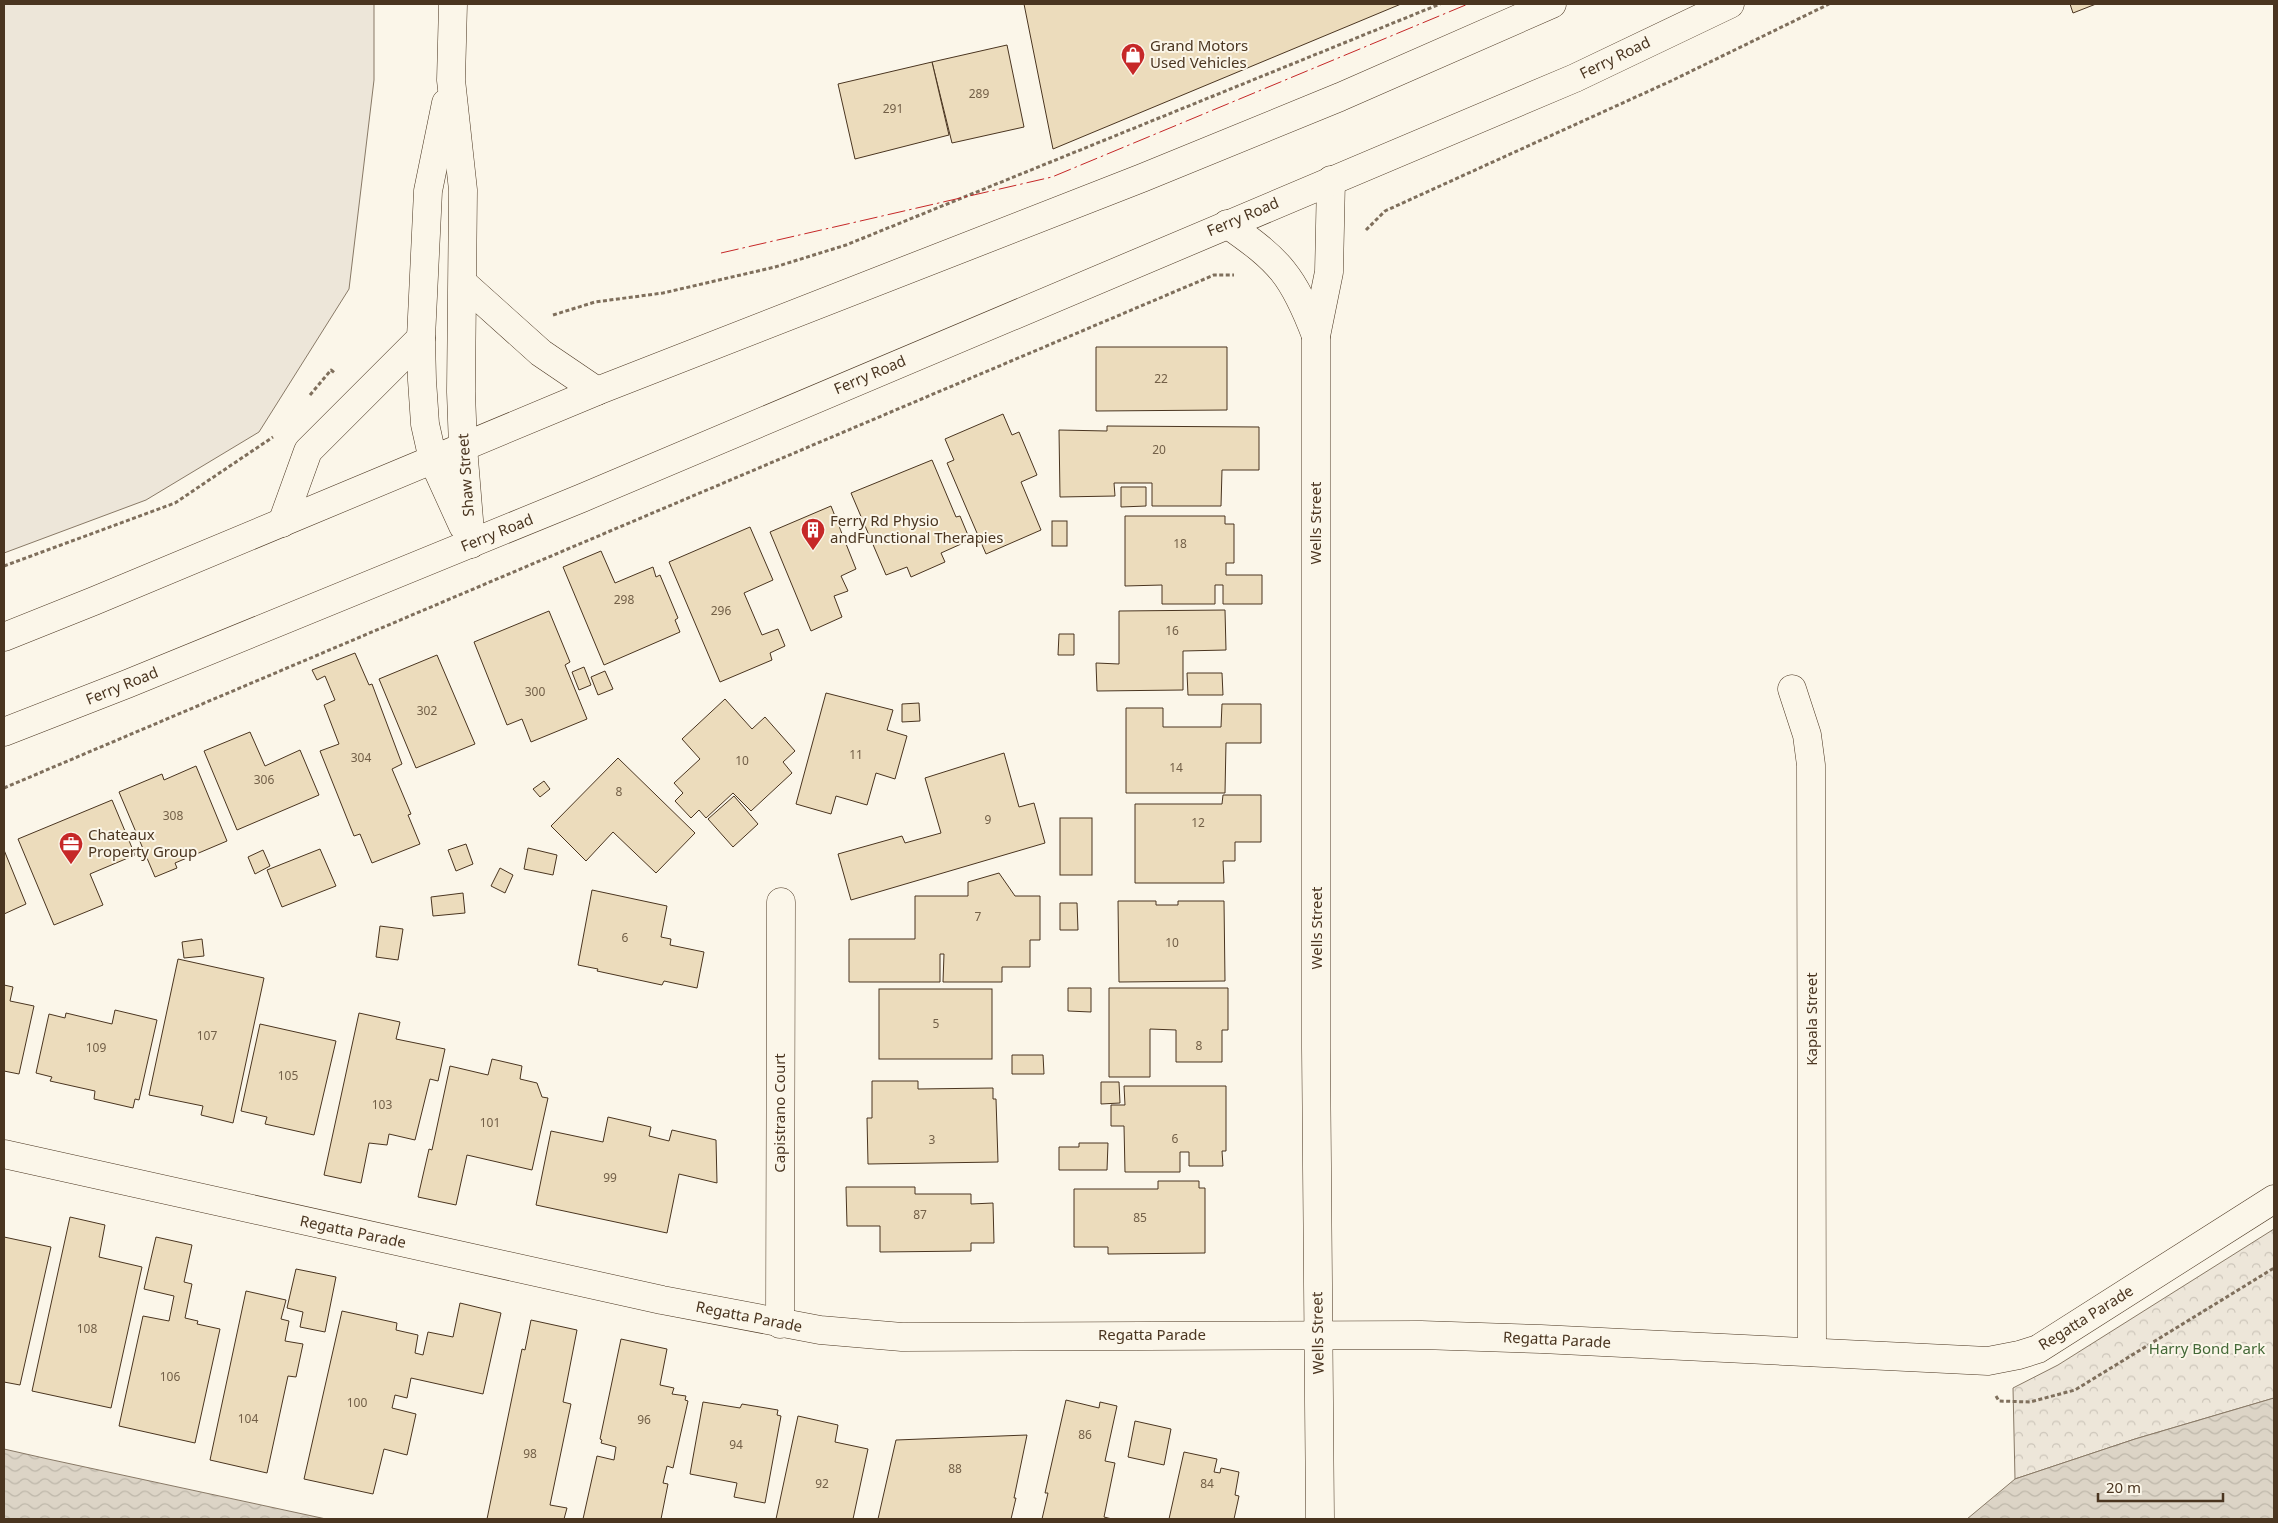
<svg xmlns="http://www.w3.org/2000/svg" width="2278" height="1523" font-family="'Noto Sans',sans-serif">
	<defs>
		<pattern id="park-crowns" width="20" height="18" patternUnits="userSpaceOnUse" patternTransform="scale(1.25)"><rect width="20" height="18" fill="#ede6d9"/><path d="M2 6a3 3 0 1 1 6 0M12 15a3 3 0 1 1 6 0" fill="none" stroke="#cdc6ba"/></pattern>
		<pattern id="water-waves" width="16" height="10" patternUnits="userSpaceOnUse" patternTransform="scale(1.25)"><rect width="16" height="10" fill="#dcd4c6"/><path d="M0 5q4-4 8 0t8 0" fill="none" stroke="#beb7aa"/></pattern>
	</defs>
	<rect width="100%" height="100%" fill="#fbf6e9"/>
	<polygon fill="#ede6d9" stroke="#887966" points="4,4 374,4 374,80 349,289 259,432 146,500 4,553"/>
	<polygon fill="url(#park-crowns)" stroke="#887966" points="2274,1229 2274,1398 2135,1439 2015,1479 2013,1388 2058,1365"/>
	<g fill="url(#water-waves)" stroke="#887966">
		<polygon points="2274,1398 2274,1519 1967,1519 2015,1479 2135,1439"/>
		<polygon points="4,1449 48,1459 326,1519 4,1519"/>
	</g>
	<g fill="#ecdcbc" stroke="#4a3520">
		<polygon points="1024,4 1401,4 1053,149"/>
		<polygon points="2070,4 2096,4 2073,13"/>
		<polygon points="1007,45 1024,127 952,143 932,62"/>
		<polygon points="932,62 949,135 855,159 838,84"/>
		<polygon points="1096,347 1227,347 1227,410 1096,411"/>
		<polygon points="1003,414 1012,435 1019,432 1037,475 1021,482 1041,530 986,554 947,463 954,460 945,439"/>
		<polygon points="1107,426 1259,427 1259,470 1222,470 1221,506 1152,506 1152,483 1114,483 1115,496 1060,497 1059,430 1107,431"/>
		<polygon points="932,460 956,517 960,516 970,540 941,553 945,562 911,577 907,567 886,575 851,493"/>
		<polygon points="1121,487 1146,487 1146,506 1121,507"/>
		<polygon points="831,506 856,569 841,576 848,591 834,596 842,617 811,631 770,532"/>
		<polygon points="1125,516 1225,516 1225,524 1234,524 1234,563 1226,563 1226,575 1262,575 1262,604 1223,604 1223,585 1215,585 1215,604 1162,604 1162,585 1125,586"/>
		<rect x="1052" y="521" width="15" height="25"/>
		<polygon points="750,527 773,580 744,593 762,635 778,629 785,646 770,653 772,660 720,682 669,562"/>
		<polygon points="601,551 615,583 653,567 656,577 660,575 678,618 675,620 680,632 604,665 563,567"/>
		<polygon points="1225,610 1226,650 1183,651 1183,690 1097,691 1096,663 1119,664 1119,611"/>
		<polygon points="549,611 570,662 565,665 587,719 531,742 522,719 507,725 474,642"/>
		<polygon points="1059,634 1074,634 1074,655 1058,655"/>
		<polygon points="355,653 369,685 372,684 402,764 392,769 411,814 408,815 420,844 372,863 360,834 354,836 320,751 339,744 324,705 335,700 325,676 317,680 312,670"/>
		<polygon points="437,655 475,744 416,768 379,679"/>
		<polygon points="584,667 591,685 579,690 572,672"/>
		<polygon points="605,671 613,689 598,695 591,677"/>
		<polygon points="1187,673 1222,673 1223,695 1188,695"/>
		<polygon points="826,693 893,710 887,730 907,736 895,779 876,773 867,805 836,796 831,814 796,804"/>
		<polygon points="725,699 752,729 765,717 795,751 783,762 792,773 751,811 733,793 706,818 699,810 691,818 675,801 683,793 674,783 700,759 682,739"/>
		<polygon points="919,703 920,721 902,722 902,704"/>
		<polygon points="1222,704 1261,704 1261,743 1226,743 1225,793 1126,793 1126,708 1163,708 1163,727 1221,727"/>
		<polygon points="250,732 265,766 300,750 319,795 237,830 204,751"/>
		<polygon points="1004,753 1019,807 1034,803 1045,843 851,900 838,854 902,836 905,843 941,833 925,778"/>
		<polygon points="618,758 695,833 656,873 613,832 586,861 551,826"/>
		<polygon points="196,766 227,841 175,863 177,868 155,877 119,792 162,774 164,780"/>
		<polygon points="544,781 550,789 540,797 533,789"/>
		<polygon points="1223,795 1261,795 1261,842 1235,842 1235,861 1223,861 1224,883 1135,883 1135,804 1222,804"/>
		<polygon points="734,796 758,824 733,847 708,819"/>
		<polygon points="112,800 135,855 90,874 103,905 54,925 18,839"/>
		<rect x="1060" y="818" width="32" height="57"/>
		<polygon points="466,844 473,864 456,871 448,850"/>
		<polygon points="528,848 557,855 553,875 524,869"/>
		<polygon points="320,849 336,886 282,907 267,870"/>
		<polygon points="4,850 26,904 4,914"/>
		<polygon points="263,850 270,866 255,874 248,857"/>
		<polygon points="500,868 513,875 505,893 491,886"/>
		<polygon points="999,873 1015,896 1040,896 1040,940 1030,940 1030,967 1002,967 1002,982 943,982 944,954 940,954 940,982 849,982 849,939 915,939 915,896 968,896 968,882"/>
		<polygon points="592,890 667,906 661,937 671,939 670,945 704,952 697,988 664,981 662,985 597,971 598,969 578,965"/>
		<polygon points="463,893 465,913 433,916 431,897"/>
		<polygon points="1118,901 1156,901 1156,905 1178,905 1178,901 1224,901 1225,981 1119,982"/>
		<polygon points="1060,903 1077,903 1078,930 1060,930"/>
		<polygon points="380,926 403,929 398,960 376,957"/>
		<polygon points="202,939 204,956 184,958 182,942"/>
		<polygon points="178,959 264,978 233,1123 201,1115 203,1106 149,1095"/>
		<polygon points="4,985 13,987 10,1001 34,1006 19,1074 4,1071"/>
		<polygon points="1068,988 1091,988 1091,1012 1068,1011"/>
		<polygon points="1109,988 1228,988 1228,1030 1222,1030 1222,1062 1176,1062 1176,1030 1150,1029 1150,1077 1109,1077"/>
		<rect x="879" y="989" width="113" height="70"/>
		<polygon points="115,1010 157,1020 139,1100 135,1099 133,1108 94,1099 95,1091 50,1081 52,1077 36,1073 49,1014 65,1018 66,1013 112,1024"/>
		<polygon points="359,1013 400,1022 396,1039 445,1049 438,1081 430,1079 415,1140 389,1134 387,1145 369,1143 361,1183 324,1175"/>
		<polygon points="260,1024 336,1041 314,1135 265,1124 267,1117 241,1111"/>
		<polygon points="1012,1055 1043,1055 1044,1074 1012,1074"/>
		<polygon points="492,1059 522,1066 520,1079 537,1083 542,1097 548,1098 532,1170 467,1155 456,1205 418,1197 429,1149 432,1150 450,1066 488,1075"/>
		<polygon points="872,1081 918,1081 918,1089 993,1088 993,1099 996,1099 998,1162 868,1164 867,1118 872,1118"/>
		<polygon points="1101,1082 1119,1082 1120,1103 1101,1104"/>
		<polygon points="1124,1086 1226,1086 1226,1151 1222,1151 1223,1166 1189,1166 1189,1152 1180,1152 1180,1172 1125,1172 1124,1126 1111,1126 1111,1105 1125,1105"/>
		<polygon points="608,1117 651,1127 649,1136 669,1141 672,1130 716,1140 717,1183 679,1174 667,1233 536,1205 551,1131 603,1142"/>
		<polygon points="1079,1143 1108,1143 1107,1170 1059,1170 1059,1147 1079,1147"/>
		<polygon points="1158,1181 1199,1181 1199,1188 1205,1188 1205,1253 1108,1254 1108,1247 1074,1247 1074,1189 1158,1189"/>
		<polygon points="846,1187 915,1187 915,1194 971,1194 971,1204 993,1203 994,1243 971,1243 971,1251 880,1252 880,1226 847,1226"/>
		<polygon points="70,1217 105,1225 99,1257 142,1267 111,1408 32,1391"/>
		<polygon points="4,1237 51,1247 20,1385 4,1382"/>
		<polygon points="156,1237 192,1245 184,1282 192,1284 185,1318 198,1321 197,1324 220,1329 195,1443 119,1426 143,1316 169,1321 174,1296 144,1289"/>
		<polygon points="296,1269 336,1277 325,1332 300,1327 303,1312 287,1308"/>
		<polygon points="246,1291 286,1300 281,1319 289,1321 285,1341 303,1344 296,1377 288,1376 267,1473 210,1460"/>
		<polygon points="460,1303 501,1313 483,1394 411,1378 407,1398 395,1395 392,1408 416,1414 407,1455 384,1449 373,1494 304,1479 342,1311 397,1323 396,1330 418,1335 415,1353 423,1355 428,1332 453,1337"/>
		<polygon points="531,1320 577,1330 563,1402 571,1404 550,1505 567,1508 564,1519 487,1519 522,1349 525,1350"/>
		<polygon points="621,1339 667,1349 660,1385 674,1388 672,1394 686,1396 685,1400 688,1401 673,1468 667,1466 663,1483 668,1484 661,1519 583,1519 597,1456 614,1460 616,1447 601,1443 602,1440 600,1439"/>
		<polygon points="1066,1400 1099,1408 1100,1402 1117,1406 1105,1461 1115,1463 1104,1517 1112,1519 1042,1519 1048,1493 1045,1493"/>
		<polygon points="703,1402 740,1408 742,1404 778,1410 777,1415 781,1416 765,1503 734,1497 737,1483 690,1474"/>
		<polygon points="798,1416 838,1425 835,1442 868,1449 853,1519 776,1519"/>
		<polygon points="1135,1421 1171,1429 1164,1465 1128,1457"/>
		<polygon points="1027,1435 1014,1498 1016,1498 1011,1519 878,1519 896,1440"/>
		<polygon points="1184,1452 1217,1459 1214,1472 1220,1473 1221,1468 1239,1472 1235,1495 1239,1496 1234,1519 1169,1519"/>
	</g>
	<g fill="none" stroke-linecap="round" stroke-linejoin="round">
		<defs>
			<g id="minor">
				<polyline points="453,4 451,80 463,190 461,392 463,447 471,544"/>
				<polyline points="446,103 428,191 421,338 422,380 425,424 433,460 463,526"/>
				<path d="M1227,224C1280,261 1293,275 1316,336"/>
				<polyline points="1792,689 1807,735 1811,765 1812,1352"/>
				<polyline points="4,1154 662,1300 820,1330 902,1337 1421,1335 1541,1339 1988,1361 2019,1355 2038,1349 2274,1199"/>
				<polyline points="780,1324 781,902"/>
				<polyline points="1320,1519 1316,1048 1316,336 1329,272 1331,180"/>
			</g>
			<g id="primary">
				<polyline points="463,283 541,353 597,391"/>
				<polyline points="282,523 308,451 421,338"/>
				<polyline points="4,637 94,601 597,391 1142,178 1340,97 1552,4"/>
				<polyline points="4,732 127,684 582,498 1575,78 1730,4"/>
			</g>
		</defs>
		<use href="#minor" stroke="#4a3520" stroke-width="29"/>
		<use href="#primary" stroke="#4a3520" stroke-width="29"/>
		<g stroke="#7f6f5c" stroke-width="3" stroke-dasharray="4 2.5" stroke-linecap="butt">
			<polyline points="1366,230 1385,211 1671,81 1829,4"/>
			<polyline points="553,315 595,302 663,293 775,267 846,245 1440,4"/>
			<polyline points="310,395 331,370 336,374"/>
			<polyline points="4,566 175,503 273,437"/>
			<polyline points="4,788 1214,275 1234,275"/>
			<polyline points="1996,1396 1999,1401 2030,1402 2075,1390 2274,1268"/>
		</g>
		<use href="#minor" stroke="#fbf6e9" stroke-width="28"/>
		<use href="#primary" stroke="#fbf6e9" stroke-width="28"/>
		<polyline stroke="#c62828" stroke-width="1" stroke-dasharray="18 4 2.5 4" stroke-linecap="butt" points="721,253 1052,177 1468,4"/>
	</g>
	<defs>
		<symbol id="shop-pin" viewBox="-11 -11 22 30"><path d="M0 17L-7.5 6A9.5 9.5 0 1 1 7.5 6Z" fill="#c62828" stroke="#fbf6e9"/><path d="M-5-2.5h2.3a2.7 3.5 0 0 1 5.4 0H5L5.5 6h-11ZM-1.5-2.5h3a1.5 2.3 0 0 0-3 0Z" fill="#fff"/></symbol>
		<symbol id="building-pin" viewBox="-11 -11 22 30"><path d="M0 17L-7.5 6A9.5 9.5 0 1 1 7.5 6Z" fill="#c62828" stroke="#fbf6e9"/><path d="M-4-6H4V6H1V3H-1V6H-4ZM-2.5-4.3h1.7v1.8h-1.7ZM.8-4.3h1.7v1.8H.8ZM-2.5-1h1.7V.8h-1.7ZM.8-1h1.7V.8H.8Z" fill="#fff"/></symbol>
		<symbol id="office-pin" viewBox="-11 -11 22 30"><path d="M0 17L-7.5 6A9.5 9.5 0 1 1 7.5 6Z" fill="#c62828" stroke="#fbf6e9"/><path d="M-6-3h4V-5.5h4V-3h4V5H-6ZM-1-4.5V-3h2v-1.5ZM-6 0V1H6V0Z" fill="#fff"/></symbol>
	</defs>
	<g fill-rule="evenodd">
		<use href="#shop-pin" x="1119" y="41" width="28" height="38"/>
		<use href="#building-pin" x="799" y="516" width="28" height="38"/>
		<use href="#office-pin" x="57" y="830" width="28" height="38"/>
	</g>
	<g text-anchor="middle" stroke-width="4" stroke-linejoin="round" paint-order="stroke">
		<g font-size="12" fill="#725f47">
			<text x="979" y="98">289</text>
			<text x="893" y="113">291</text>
			<text x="1161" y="383">22</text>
			<text x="1159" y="454">20</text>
			<text x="1180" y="548">18</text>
			<text x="624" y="604">298</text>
			<text x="721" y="615">296</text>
			<text x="1172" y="635">16</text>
			<text x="535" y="696">300</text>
			<text x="427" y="715">302</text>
			<text x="856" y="759">11</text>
			<text x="361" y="762">304</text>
			<text x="742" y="765">10</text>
			<text x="1176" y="772">14</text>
			<text x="264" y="784">306</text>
			<text x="619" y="796">8</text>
			<text x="173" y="820">308</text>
			<text x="988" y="824">9</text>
			<text x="1198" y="827">12</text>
			<text x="978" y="921">7</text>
			<text x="625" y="942">6</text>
			<text x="1172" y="947">10</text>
			<text x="936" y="1028">5</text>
			<text x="207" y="1040">107</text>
			<text x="1199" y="1050">8</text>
			<text x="96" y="1052">109</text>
			<text x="288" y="1080">105</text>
			<text x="382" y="1109">103</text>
			<text x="490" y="1127">101</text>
			<text x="1175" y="1143">6</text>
			<text x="932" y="1144">3</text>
			<text x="610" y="1182">99</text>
			<text x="920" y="1219">87</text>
			<text x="1140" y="1222">85</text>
			<text x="87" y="1333">108</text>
			<text x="170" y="1381">106</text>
			<text x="357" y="1407">100</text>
			<text x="248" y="1423">104</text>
			<text x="644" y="1424">96</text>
			<text x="1085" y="1439">86</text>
			<text x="736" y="1449">94</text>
			<text x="530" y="1458">98</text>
			<text x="955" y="1473">88</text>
			<text x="822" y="1488">92</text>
			<text x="1207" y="1488">84</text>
		</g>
		<g font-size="15" fill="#4a3520" stroke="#fbf6e9" text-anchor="start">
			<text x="1150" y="51">Grand Motors<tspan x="1150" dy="17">Used Vehicles</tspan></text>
			<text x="830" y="526">Ferry Rd Physio<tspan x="830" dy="17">andFunctional Therapies</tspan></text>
			<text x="88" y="840">Chateaux<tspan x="88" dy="17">Property Group</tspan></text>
		</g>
		<g font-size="15" fill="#4a3520" stroke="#fbf6e9">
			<text transform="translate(1615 58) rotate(-26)" y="5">Ferry Road</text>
			<text transform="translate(1243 217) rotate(-23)" y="5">Ferry Road</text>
			<text transform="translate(870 375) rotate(-23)" y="5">Ferry Road</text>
			<text transform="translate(466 475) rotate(-94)" y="5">Shaw Street</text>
			<text transform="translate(1316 523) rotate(-90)" y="5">Wells Street</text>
			<text transform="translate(497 533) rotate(-22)" y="5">Ferry Road</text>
			<text transform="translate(122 686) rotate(-22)" y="5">Ferry Road</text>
			<text transform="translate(1317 928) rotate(-90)" y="5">Wells Street</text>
			<text transform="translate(1812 1019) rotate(-90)" y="5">Kapala Street</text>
			<text transform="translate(780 1113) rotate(-90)" y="5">Capistrano Court</text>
			<text transform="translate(353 1232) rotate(12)" y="5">Regatta Parade</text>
			<text transform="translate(749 1317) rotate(11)" y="5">Regatta Parade</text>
			<text transform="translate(2086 1318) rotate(-32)" y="5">Regatta Parade</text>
			<text transform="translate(1318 1333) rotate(-91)" y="5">Wells Street</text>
			<text x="1152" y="1340">Regatta Parade</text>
			<text transform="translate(1557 1340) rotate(3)" y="5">Regatta Parade</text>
		</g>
		<g font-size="15" fill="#436837" stroke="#fbf6e9">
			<text x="2207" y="1354">Harry Bond Park</text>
		</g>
	</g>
	<rect width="2278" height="1523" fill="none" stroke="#4a3520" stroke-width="10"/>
	<path d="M2098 1493v8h125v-8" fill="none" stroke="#4a3520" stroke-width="2.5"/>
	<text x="2106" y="1493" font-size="15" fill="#4a3520" stroke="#fbf6e9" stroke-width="4" paint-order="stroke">20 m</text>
</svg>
